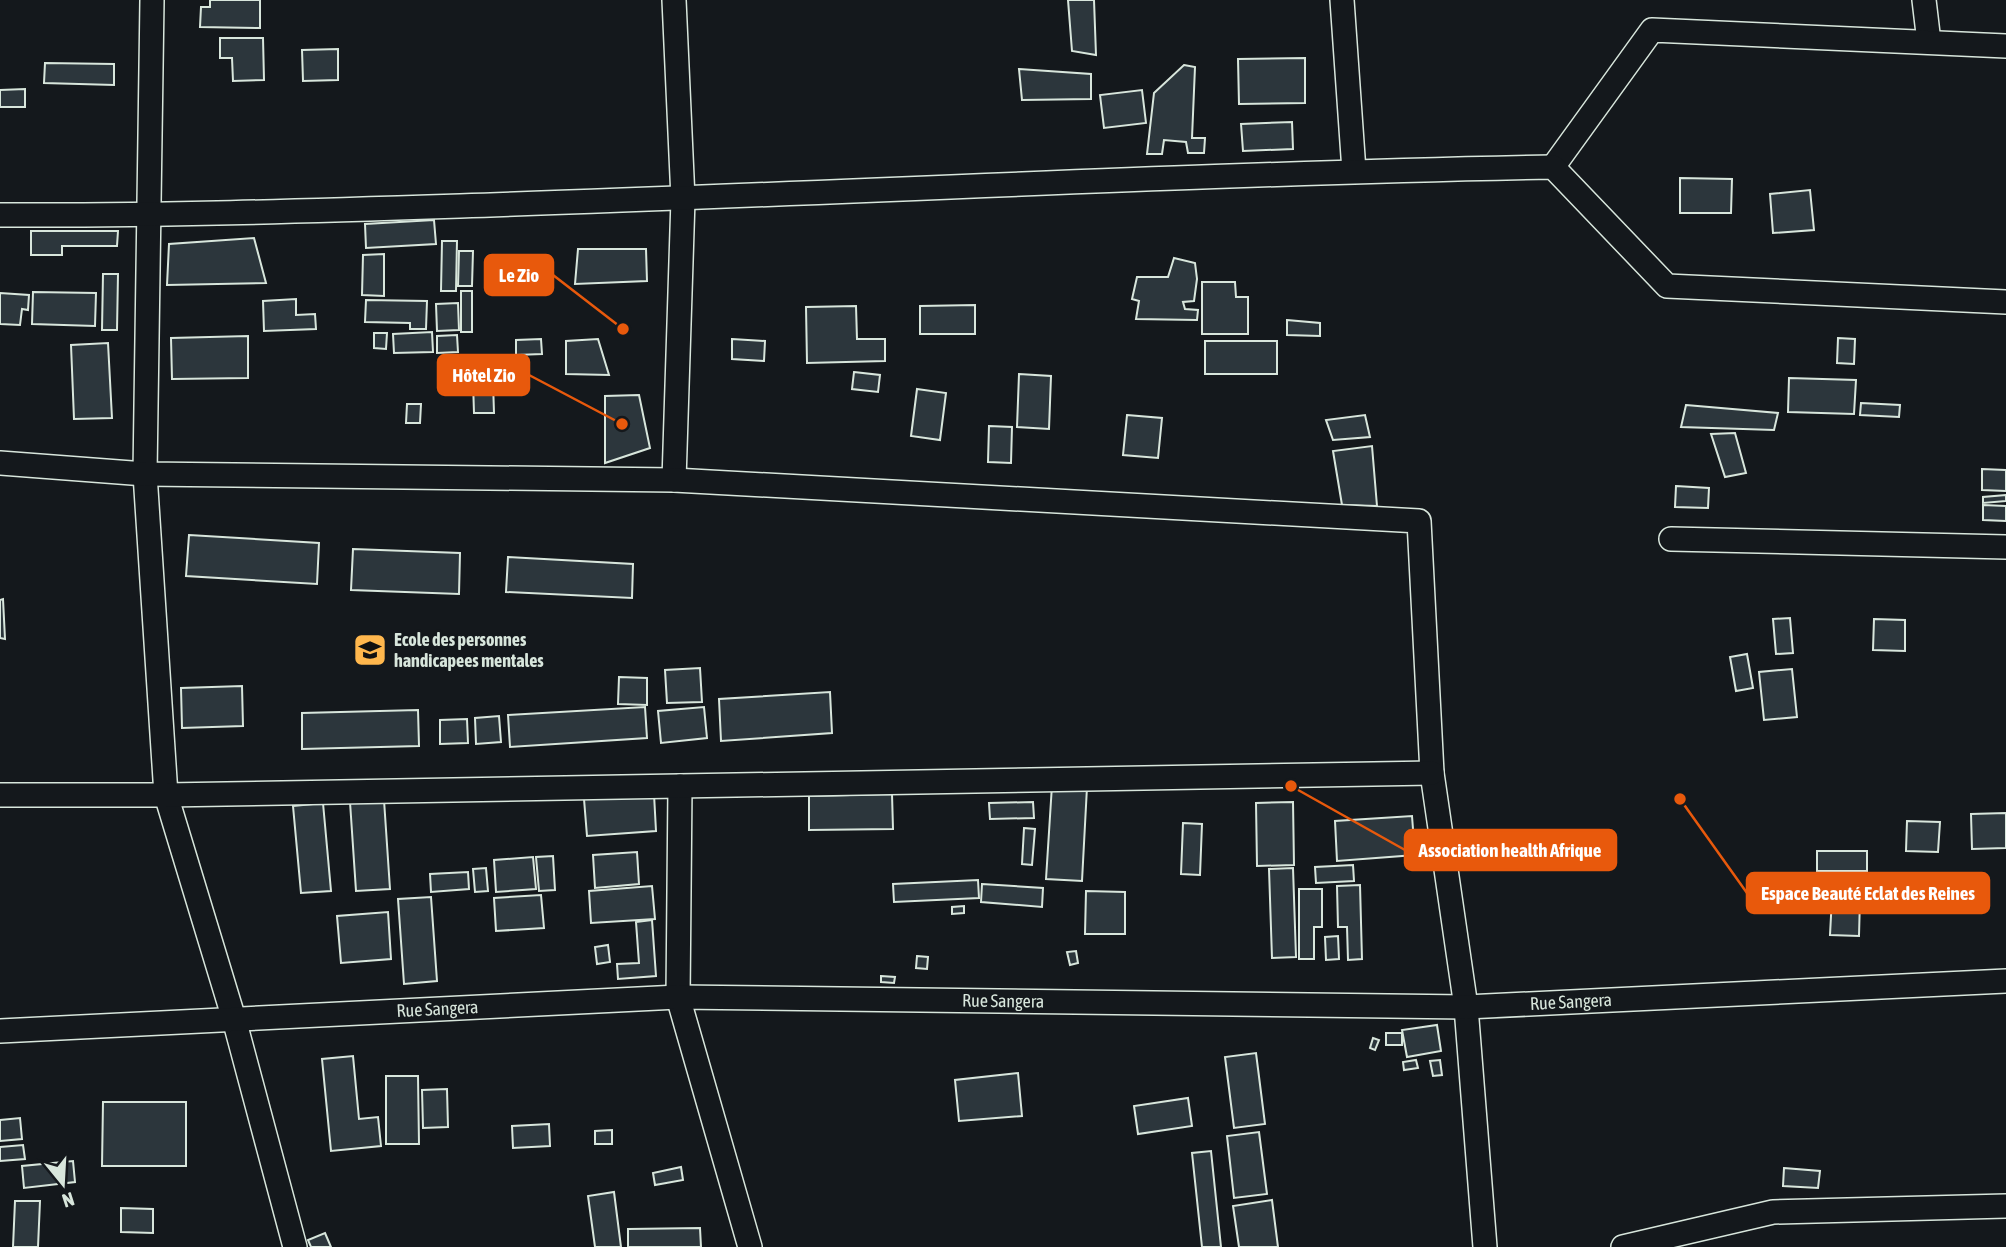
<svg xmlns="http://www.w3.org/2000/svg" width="2006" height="1247" font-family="'Asap Condensed',sans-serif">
	<rect width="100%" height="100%" fill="#14181c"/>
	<g fill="#2c363c" stroke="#d8e6dc" stroke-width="2">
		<polygon points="210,0 260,0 260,28 200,27 201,7 210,7"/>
		<polygon points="1068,0 1094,0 1096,55 1072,51"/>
		<polygon points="220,38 263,38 264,80 233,81 232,58 220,58"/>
		<polygon points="338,49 338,80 303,81 302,50"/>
		<polygon points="1305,58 1305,103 1239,104 1238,59"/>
		<polygon points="45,63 114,64 114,85 44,83"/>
		<polygon points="1184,65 1195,67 1192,138 1205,138 1204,153 1188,153 1186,142 1164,140 1162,154 1147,154 1154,93"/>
		<polygon points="1019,69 1091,74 1091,99 1022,100"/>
		<polygon points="25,89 25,107 0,107 0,90"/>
		<polygon points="1142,90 1146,123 1104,128 1100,95"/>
		<polygon points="1292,122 1293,149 1243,151 1241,124"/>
		<polygon points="1680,178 1732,179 1731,213 1680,213"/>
		<polygon points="1810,190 1814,230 1773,233 1770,194"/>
		<polygon points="434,220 436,244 366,248 365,224"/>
		<polygon points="31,231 118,231 117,246 62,246 62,255 31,255"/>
		<polygon points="254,238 266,283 167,285 169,244"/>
		<polygon points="442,241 457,241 456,291 441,291"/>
		<polygon points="578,249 646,249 647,281 575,284"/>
		<polygon points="459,251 473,251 472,286 458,286"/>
		<polygon points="384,254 384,296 362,295 363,255"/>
		<polygon points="1174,258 1195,263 1197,279 1194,301 1183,302 1185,309 1198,310 1197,320 1136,319 1139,301 1132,299 1137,277 1168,277"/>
		<polygon points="103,274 118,274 117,330 102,330"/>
		<polygon points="1202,282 1235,282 1236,297 1248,297 1248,334 1202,334"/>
		<rect x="461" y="291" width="11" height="41"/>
		<polygon points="33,292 96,293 95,326 32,324"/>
		<polygon points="0,293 29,295 28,310 22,309 20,325 0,324"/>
		<polygon points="296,299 296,315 315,314 316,329 264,331 263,301"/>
		<polygon points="366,300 427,301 426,329 410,329 410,323 365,322"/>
		<polygon points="458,303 459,330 437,331 436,304"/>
		<polygon points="975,305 975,334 920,334 920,306"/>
		<polygon points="856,306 857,339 885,339 885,361 807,363 806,307"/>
		<polygon points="1287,320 1320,323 1320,336 1287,335"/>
		<polygon points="432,332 433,352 394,353 393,334"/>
		<polygon points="374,333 387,333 386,349 374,348"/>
		<polygon points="457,335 458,352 437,353 437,336"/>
		<polygon points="248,336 248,378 172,379 171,338"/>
		<polygon points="1838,338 1855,339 1854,364 1837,363"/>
		<polygon points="541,339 542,354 516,355 516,340"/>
		<polygon points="598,339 609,375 566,374 566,341"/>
		<polygon points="732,339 765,341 764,361 732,359"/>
		<rect x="1205" y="341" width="72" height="33"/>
		<polygon points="108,343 112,418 74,419 71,345"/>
		<polygon points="854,372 880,375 878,392 852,389"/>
		<polygon points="1019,374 1051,376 1049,429 1017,427"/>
		<polygon points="1789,378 1856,380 1854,414 1788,412"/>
		<polygon points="473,382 493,382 494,413 474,413"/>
		<polygon points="917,389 946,393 940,440 911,436"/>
		<polygon points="639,395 650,448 605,463 605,396"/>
		<polygon points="1861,403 1900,405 1899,417 1860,415"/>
		<polygon points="407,404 421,404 420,423 406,423"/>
		<polygon points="1686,405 1778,413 1774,430 1681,427"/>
		<polygon points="1127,415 1162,418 1158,458 1123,455"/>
		<polygon points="1365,415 1370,437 1333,440 1326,420"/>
		<polygon points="989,426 1012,427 1011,463 988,462"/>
		<polygon points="1735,433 1746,473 1725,477 1711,434"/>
		<polygon points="1372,446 1377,506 1342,505 1333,451"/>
		<polygon points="1982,469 2006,470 2006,491 1982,490"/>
		<polygon points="1676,486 1709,488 1708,508 1675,507"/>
		<polygon points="2006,495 2006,501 1983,503 1983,497"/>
		<polygon points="1983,505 2006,506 2006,521 1983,520"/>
		<polygon points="189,535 319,543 317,584 186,576"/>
		<polygon points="353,549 460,553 459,594 351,590"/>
		<polygon points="508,557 633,564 632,598 506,592"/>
		<polygon points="3,599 5,639 0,638 0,600"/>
		<polygon points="1790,618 1793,653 1776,654 1773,619"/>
		<polygon points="1874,619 1905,620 1905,651 1873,650"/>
		<polygon points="1747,654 1753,688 1736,691 1730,657"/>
		<polygon points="700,668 702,702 667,703 665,670"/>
		<polygon points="1792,669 1797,717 1764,720 1759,672"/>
		<polygon points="619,677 647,678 647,705 618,704"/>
		<polygon points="242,686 243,726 182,728 181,688"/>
		<polygon points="830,692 832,733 721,741 719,699"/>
		<polygon points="645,707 647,738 510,747 508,715"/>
		<polygon points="704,707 707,738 661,743 658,711"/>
		<polygon points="418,710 419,746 302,749 302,713"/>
		<polygon points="499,716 501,742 476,744 475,718"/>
		<polygon points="467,719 468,743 440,744 440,720"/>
		<polygon points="1052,785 1087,787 1082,881 1046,879"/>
		<polygon points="654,794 656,831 587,836 584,799"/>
		<polygon points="892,794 893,829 809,830 809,796"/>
		<polygon points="384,800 390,889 356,891 350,802"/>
		<polygon points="1033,802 1034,818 990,819 989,803"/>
		<polygon points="1293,802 1294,865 1257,866 1256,803"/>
		<polygon points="323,803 331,891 301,893 293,806"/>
		<polygon points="2006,813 2006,848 1972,849 1971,814"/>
		<polygon points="1412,816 1415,855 1337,861 1335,821"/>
		<polygon points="1907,821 1940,822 1938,852 1906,851"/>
		<polygon points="1183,823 1202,824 1200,875 1181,874"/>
		<polygon points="1024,828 1035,829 1032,865 1022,864"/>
		<rect x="1817" y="851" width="50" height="20"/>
		<polygon points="637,852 639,884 595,888 593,855"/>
		<polygon points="553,856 555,890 539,891 536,857"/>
		<polygon points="533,857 536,889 496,892 494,860"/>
		<polygon points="1353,865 1354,881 1316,883 1315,867"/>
		<polygon points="486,868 488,891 475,892 473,869"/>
		<polygon points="1293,868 1296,957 1272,958 1269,869"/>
		<polygon points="468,872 469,889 431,892 430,874"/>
		<polygon points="978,880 979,898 894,902 893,884"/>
		<polygon points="982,884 1043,888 1042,907 981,902"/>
		<polygon points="1360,885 1362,959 1348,960 1347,927 1338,927 1337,886"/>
		<polygon points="652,886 655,919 591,923 589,891"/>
		<polygon points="1299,889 1322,889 1322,927 1314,927 1314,959 1299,959"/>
		<polygon points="1086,891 1125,892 1125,934 1085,934"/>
		<polygon points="541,895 544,928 496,931 494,898"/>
		<polygon points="431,897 437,981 404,984 398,899"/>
		<polygon points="1832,897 1860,898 1859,936 1830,935"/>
		<polygon points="964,906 964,913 952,914 952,907"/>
		<polygon points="388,912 391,959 341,963 337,916"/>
		<polygon points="652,920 656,976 618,979 617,964 639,963 636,922"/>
		<polygon points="1338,936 1339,959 1326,960 1325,937"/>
		<polygon points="608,945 610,962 597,964 595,947"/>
		<polygon points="1076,951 1078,963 1070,965 1067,952"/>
		<polygon points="917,956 928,957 927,969 916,968"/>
		<polygon points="881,976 895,977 894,983 881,982"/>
		<polygon points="1437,1025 1441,1051 1407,1057 1402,1030"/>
		<rect x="1386" y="1033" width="16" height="12"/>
		<polygon points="1373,1038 1379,1040 1375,1050 1370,1048"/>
		<polygon points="1256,1053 1265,1124 1234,1128 1225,1057"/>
		<polygon points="353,1056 359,1119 378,1117 381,1146 331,1151 322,1059"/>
		<polygon points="1416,1060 1418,1068 1404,1070 1403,1062"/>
		<polygon points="1440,1060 1442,1075 1433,1076 1430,1061"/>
		<polygon points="1018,1073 1022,1116 959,1121 955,1080"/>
		<polygon points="386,1076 418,1076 419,1144 386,1144"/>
		<polygon points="447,1089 448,1127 423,1128 422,1090"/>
		<polygon points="1188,1098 1192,1126 1138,1134 1134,1106"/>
		<polygon points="103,1102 186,1102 186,1166 102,1166"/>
		<polygon points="20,1118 22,1139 0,1141 0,1120"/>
		<polygon points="549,1124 550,1146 513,1148 512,1126"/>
		<polygon points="612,1130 612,1144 595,1144 595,1131"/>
		<polygon points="1259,1132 1267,1194 1234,1198 1227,1136"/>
		<polygon points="23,1145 25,1159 0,1161 0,1147"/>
		<polygon points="1211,1151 1221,1247 1202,1247 1192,1153"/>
		<polygon points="73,1161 75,1182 24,1188 22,1166"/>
		<polygon points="681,1167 683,1180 655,1185 653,1173"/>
		<polygon points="1784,1168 1820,1171 1818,1188 1783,1186"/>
		<polygon points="614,1192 621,1247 595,1247 588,1196"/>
		<polygon points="1272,1200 1278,1247 1239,1247 1233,1206"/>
		<polygon points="15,1201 40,1201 38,1247 13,1247"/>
		<polygon points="121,1208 153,1209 153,1233 121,1232"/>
		<polygon points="700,1228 701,1247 628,1247 628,1229"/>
		<polygon points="325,1233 331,1247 311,1247 308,1240"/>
	</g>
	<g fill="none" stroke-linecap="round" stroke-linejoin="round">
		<defs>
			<g id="street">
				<polyline points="152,0 145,474 166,795 234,1019 295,1247"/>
				<polyline points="674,0 683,199 674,480"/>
				<polyline points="1342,0 1354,171"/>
				<polyline points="1924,0 1929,42"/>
				<polyline points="1553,167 1652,30 2006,46"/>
				<path d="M0,215C154,216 307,211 460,206C825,194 1188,174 1553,167L1667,286L2006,302"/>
				<polyline points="0,463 145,474 674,480 1419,521 1432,773 1466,1007 1485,1247"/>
				<polyline points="1671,539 2006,547"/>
				<polyline points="680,786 678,997 750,1247"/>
				<polyline points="0,795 166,795 1432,773"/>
				<path id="s1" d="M0,1031L678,997L1466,1007L2006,981"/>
				<polyline points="1623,1247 1773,1212 2006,1206"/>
			</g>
		</defs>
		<use href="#street" stroke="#d8e6dc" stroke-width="26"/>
		<use href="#street" stroke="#14181c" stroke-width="23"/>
	</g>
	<defs>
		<symbol id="school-square" viewBox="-11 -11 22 22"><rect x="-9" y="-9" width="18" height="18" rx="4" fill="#ffb74d" stroke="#14181c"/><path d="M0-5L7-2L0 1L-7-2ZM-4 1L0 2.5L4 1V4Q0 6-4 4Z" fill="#111"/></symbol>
	</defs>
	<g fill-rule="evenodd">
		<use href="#school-square" x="351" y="631" width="38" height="38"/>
	</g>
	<g text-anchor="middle" stroke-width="5" stroke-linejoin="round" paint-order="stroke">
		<g font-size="18" font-weight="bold" fill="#d8e6dc" stroke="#14181c" text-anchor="start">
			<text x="394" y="646">Ecole des personnes<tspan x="394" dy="21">handicapees mentales</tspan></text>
		</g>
		<g font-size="18" fill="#d8e6dc" stroke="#14181c">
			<text dy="6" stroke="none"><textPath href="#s1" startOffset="1004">Rue Sangera</textPath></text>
			<text dy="6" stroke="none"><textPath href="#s1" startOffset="1572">Rue Sangera</textPath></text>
			<text dy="6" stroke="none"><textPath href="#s1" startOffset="438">Rue Sangera</textPath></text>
		</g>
	</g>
	<path fill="none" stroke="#e8590c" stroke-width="2.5" d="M623 329L553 275M622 424L529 375M1291 786L1405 850M1680 799L1747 893"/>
	<g fill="#e8590c" stroke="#14181c" stroke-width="2.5">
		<circle cx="623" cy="329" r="7"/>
		<circle cx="622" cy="424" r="7"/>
		<circle cx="1291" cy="786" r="7"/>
		<circle cx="1680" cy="799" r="7"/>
	</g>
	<g fill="#e8590c" stroke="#e8590c" stroke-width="2.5">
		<rect x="485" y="255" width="68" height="40" rx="7"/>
		<rect x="438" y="355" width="91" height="40" rx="7"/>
		<rect x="1405" y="830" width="211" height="40" rx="7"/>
		<rect x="1747" y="873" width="242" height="40" rx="7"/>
	</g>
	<g font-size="19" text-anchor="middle" font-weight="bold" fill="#fff">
		<text x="519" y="282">Le Zio</text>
		<text x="484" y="382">Hôtel Zio</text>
		<text x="1510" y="857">Association health Afrique</text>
		<text x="1868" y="900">Espace Beauté Eclat des Reines</text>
	</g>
	<g transform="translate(63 1184) rotate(162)" stroke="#14181c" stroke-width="5" paint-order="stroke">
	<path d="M0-5L12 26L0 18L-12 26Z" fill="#d8e6dc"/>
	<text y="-10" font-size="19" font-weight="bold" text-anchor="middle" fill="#d8e6dc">N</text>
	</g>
</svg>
